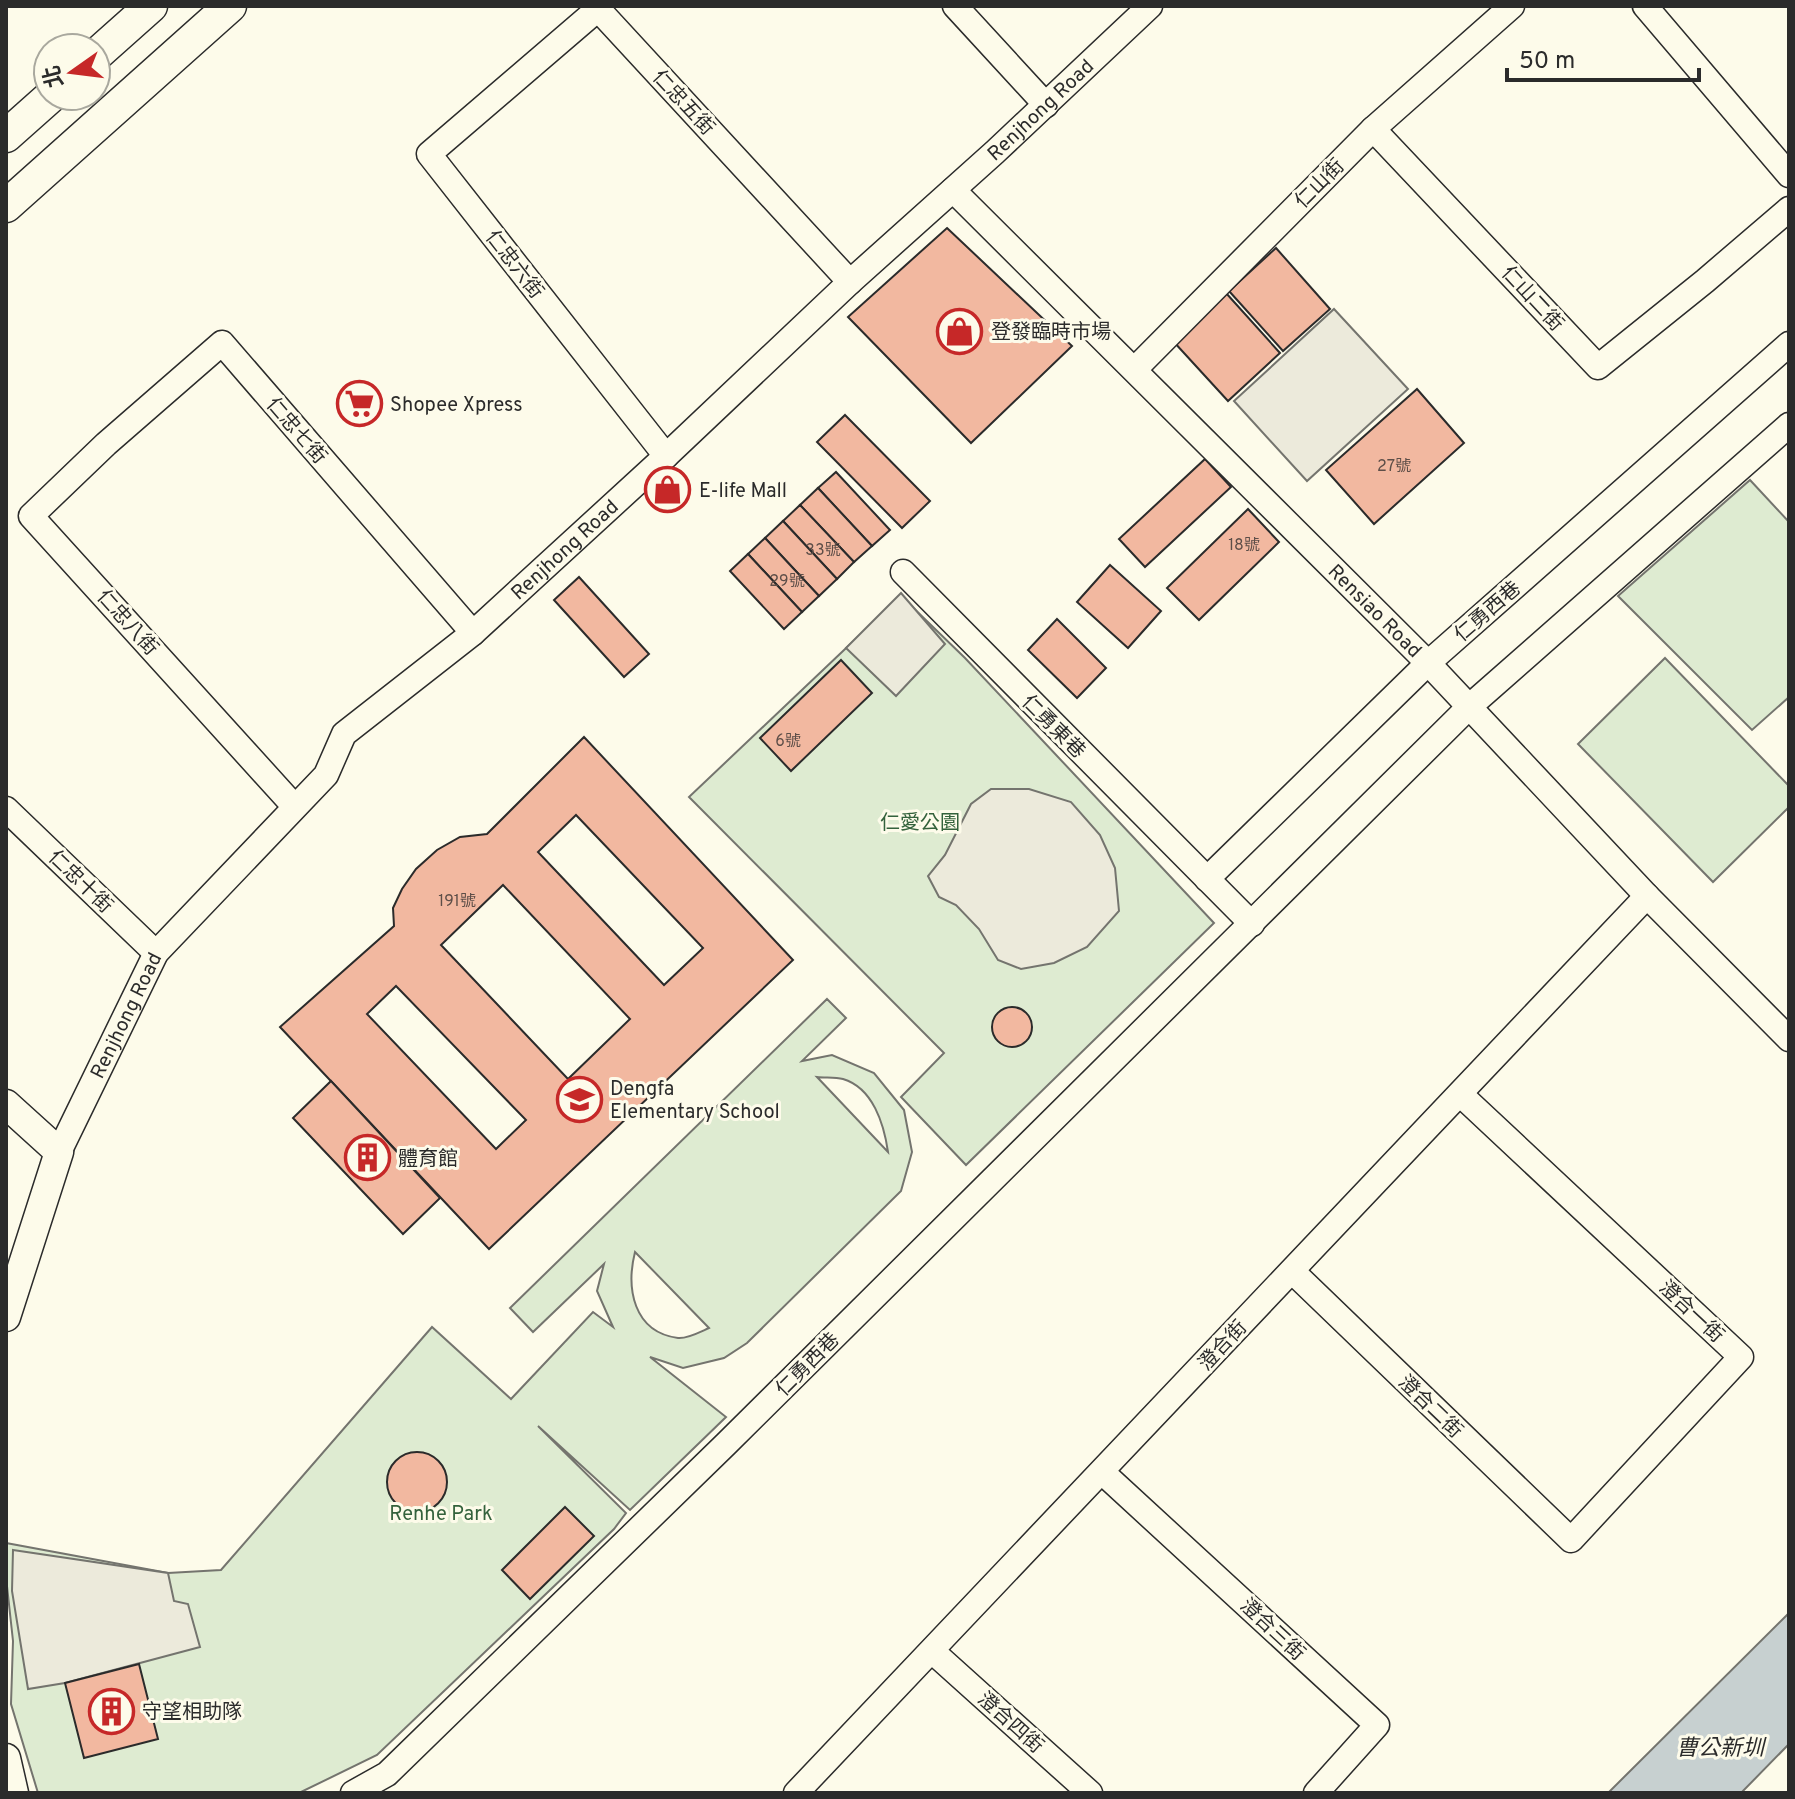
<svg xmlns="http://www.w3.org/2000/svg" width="1795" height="1799" font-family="Overpass,'Noto Sans TC',sans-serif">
	<rect width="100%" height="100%" fill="#fdfbea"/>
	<g fill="#deebd1" stroke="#74746e" stroke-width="2" fill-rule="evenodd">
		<polygon points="1750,480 1789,522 1789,697 1752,730 1618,596"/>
		<polygon points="901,596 965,658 1214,923 966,1165 901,1097 944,1053 689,797"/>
		<polygon points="1665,658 1789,786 1789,807 1713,882 1578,744"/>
		<path d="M827,999L846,1018L802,1061L832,1055L874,1073L904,1110L912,1152L901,1191L747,1343L724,1358L683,1368L650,1357L726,1417L630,1510L538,1426L626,1513L614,1529L377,1755L299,1793H38L11,1704L13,1641L6,1577V1543L168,1573L221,1570L432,1327L511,1399L593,1312L613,1327L597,1291L604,1264L533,1332L510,1308ZM817,1077C825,1078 835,1077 843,1079C873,1088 884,1124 888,1152ZM635,1252L709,1328C700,1332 687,1339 678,1338C633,1332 626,1288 635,1252Z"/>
	</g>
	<g fill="#eceadb" stroke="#74746e" stroke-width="2">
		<polygon points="1334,309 1408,389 1307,481 1234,401"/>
		<polygon points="901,593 945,644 896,696 846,648"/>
		<polygon points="991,789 1029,789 1071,802 1100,835 1115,868 1119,911 1087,947 1054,963 1021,969 998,960 979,929 956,905 939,897 928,876 945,855 971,804"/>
		<polygon points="13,1550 168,1573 174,1601 188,1604 200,1647 65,1683 28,1689 12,1591"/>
	</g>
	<polygon fill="#c7d0d0" stroke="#74746e" stroke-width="2" points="1789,1613 1789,1744 1741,1793 1608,1793"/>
	<g fill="#f2b8a0" stroke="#2b2b2b" stroke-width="2" fill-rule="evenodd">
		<polygon points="947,228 1072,346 971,443 848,317"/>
		<polygon points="1276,248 1330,309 1283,351 1229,291"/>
		<polygon points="1226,293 1280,353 1228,401 1173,341"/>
		<polygon points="1417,389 1464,443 1374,524 1326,470"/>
		<polygon points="845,415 930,501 902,528 817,442"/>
		<polygon points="1205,459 1231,487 1145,567 1119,539"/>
		<polygon points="836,472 890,530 872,546 818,488"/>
		<polygon points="818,488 872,546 854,562 800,505"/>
		<polygon points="800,505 854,562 837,579 783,521"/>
		<polygon points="1248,509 1279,542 1199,620 1167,588"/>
		<polygon points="783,521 837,579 819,596 765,538"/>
		<polygon points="765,538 819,596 802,612 748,554"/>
		<polygon points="748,554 802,612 784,629 730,571"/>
		<polygon points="1110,565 1161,611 1128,648 1077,602"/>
		<polygon points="579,577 649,654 624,677 554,600"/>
		<polygon points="1057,619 1106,668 1077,698 1028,650"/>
		<polygon points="841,660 872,693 791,771 760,738"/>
		<path d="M584,737L793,960L489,1249L280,1027L394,926L393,908L402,889L416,869L437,850L460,837L487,834ZM576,815L703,948L664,985L538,852ZM503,885L630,1019L568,1079L441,945ZM396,986L526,1120L496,1149L367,1014Z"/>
		<circle cx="1012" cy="1027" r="20"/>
		<polygon points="331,1081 440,1198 403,1234 293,1118"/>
		<circle cx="417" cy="1482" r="30"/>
		<polygon points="565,1507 594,1536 530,1599 502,1570"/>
		<polygon points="139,1664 158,1739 84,1758 65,1683"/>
	</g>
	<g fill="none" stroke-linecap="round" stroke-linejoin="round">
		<defs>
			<g id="minor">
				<polyline points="955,6 1046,105"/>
				<polyline points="1645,6 1789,175"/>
				<polyline points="1373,129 1598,367 1705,281 1789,209"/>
				<path id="s1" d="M953,190L1428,663L1647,896L1789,1039"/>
				<polyline points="1135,369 1373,129 1512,6"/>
				<polyline points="666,456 429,154 598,9 850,282"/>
				<polyline points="903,572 1252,924"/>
				<polyline points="294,806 31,516 106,444 222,343 473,633"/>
				<polyline points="6,809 156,953"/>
				<polyline points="1207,879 1428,663 1789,344"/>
				<path id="s2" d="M59,1152L156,953L326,775L344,734L473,633L666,456L850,282L995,152L1150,6"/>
				<polyline points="1292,1271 1571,1540 1741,1357 1460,1094"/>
				<polyline points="1102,1472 1377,1725 1316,1793"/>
				<polyline points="932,1651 1090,1793"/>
				<polyline points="353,1793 387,1774 726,1444 1470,706 1789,425"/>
				<polyline points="796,1793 1647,896"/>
			</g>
			<g id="tertiary">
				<polyline points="6,1104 59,1152 6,1317"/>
				<polyline points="6,1758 14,1793"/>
			</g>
			<g id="secondary">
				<polyline points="96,55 151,6"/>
				<polyline points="6,136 51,96"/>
				<polyline points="6,206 230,6"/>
			</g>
		</defs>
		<use href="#minor" stroke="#2b2b2b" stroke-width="27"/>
		<use href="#tertiary" stroke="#2b2b2b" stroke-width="31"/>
		<use href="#secondary" stroke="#2b2b2b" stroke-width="35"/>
		<use href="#minor" stroke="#fdfbea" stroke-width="24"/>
		<use href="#tertiary" stroke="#fdfbea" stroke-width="28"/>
		<use href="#secondary" stroke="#fdfbea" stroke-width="32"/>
	</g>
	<defs>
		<symbol id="shop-ring" viewBox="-11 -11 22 22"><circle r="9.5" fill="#fdfbea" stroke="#c62828" stroke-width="1.5"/><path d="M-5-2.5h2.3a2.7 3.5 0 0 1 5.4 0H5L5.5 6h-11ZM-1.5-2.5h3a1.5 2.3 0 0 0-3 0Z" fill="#c62828"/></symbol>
		<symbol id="supermarket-ring" viewBox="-11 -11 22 22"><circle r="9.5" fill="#fdfbea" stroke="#c62828" stroke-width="1.5"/><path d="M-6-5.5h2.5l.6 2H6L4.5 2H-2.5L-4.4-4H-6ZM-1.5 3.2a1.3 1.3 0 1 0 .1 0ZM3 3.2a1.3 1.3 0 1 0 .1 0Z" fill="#c62828"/></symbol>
		<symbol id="school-ring" viewBox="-11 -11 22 22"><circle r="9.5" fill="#fdfbea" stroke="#c62828" stroke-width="1.5"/><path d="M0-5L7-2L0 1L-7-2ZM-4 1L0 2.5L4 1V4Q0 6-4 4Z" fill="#c62828"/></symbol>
		<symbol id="building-ring" viewBox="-11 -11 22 22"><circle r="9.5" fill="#fdfbea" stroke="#c62828" stroke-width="1.5"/><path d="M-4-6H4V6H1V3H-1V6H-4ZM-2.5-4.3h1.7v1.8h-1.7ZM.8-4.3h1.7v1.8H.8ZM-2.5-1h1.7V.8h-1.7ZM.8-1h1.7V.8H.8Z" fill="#c62828"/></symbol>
	</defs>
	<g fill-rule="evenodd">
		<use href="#shop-ring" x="934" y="306" width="51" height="51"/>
		<use href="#supermarket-ring" x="334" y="378" width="51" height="51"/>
		<use href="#shop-ring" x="642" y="464" width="51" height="51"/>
		<use href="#school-ring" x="554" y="1074" width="51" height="51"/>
		<use href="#building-ring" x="342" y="1132" width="51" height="51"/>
		<use href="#building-ring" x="86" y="1686" width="51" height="51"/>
	</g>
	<g text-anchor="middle" stroke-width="6" stroke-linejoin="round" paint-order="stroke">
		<g font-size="16" fill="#5d4e48">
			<text x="1394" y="471">27號</text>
			<text x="1244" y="550">18號</text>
			<text x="823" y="555">33號</text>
			<text x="787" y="586">29號</text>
			<text x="788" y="746">6號</text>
			<text x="457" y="906">191號</text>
		</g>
		<g font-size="20" fill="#2b2b2b" stroke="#fdfbea">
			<text transform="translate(684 102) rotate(47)" y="7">仁忠五街</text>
			<text dy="7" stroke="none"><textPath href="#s2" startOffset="1448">Renjhong Road</textPath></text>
			<text transform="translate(1319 183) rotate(-45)" y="7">仁山街</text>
			<text transform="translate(515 264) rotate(52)" y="7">仁忠六街</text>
			<text transform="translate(1533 298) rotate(47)" y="7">仁山二街</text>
			<text transform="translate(297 430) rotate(49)" y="7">仁忠七街</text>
			<text dy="7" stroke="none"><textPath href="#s2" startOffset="800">Renjhong Road</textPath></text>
			<text dy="7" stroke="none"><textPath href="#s1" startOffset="596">Rensiao Road</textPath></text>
			<text transform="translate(1487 611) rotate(-41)" y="7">仁勇西巷</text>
			<text transform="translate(128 622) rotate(48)" y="7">仁忠八街</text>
			<text transform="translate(1054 726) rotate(45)" y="7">仁勇東巷</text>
			<text transform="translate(81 881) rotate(44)" y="7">仁忠十街</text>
			<text dy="7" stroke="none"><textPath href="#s2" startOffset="152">Renjhong Road</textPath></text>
			<text transform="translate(1692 1311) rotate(43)" y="7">澄合一街</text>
			<text transform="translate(1222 1345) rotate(-47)" y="7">澄合街</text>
			<text transform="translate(807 1364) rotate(-45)" y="7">仁勇西巷</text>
			<text transform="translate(1431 1406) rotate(44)" y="7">澄合二街</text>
			<text transform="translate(1273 1629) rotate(43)" y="7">澄合三街</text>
			<text transform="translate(1011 1722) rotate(42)" y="7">澄合四街</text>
		</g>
		<g font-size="20" fill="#2b2b2b" stroke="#fdfbea" text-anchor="start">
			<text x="991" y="338">登發臨時市場</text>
			<text x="390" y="411">Shopee Xpress</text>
			<text x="699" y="497">E-life Mall</text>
			<text x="610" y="1095">Dengfa<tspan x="610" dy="23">Elementary School</tspan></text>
			<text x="398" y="1165">體育館</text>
			<text x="142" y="1718">守望相助隊</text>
		</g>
		<g font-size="20" fill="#34623c" stroke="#fdfbea">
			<text x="920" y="829">仁愛公園</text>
			<text x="441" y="1520">Renhe Park</text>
		</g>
		<g font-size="22" font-style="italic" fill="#2b2b2b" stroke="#fdfbea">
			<text x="1720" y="1755">曹公新圳</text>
		</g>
	</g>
	<rect width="1795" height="1799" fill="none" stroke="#2b2b2b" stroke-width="16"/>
	<g transform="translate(72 72) rotate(256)"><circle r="38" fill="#fdfbea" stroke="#a9a89e" stroke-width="2"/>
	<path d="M0-6L14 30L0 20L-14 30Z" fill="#c62828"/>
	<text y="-12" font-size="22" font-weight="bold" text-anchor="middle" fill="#2b2b2b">北</text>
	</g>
	<path d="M1507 68v12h192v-12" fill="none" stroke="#2b2b2b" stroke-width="4"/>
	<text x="1519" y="68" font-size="24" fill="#2b2b2b" stroke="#fdfbea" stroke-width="6" paint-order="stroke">50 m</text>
</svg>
